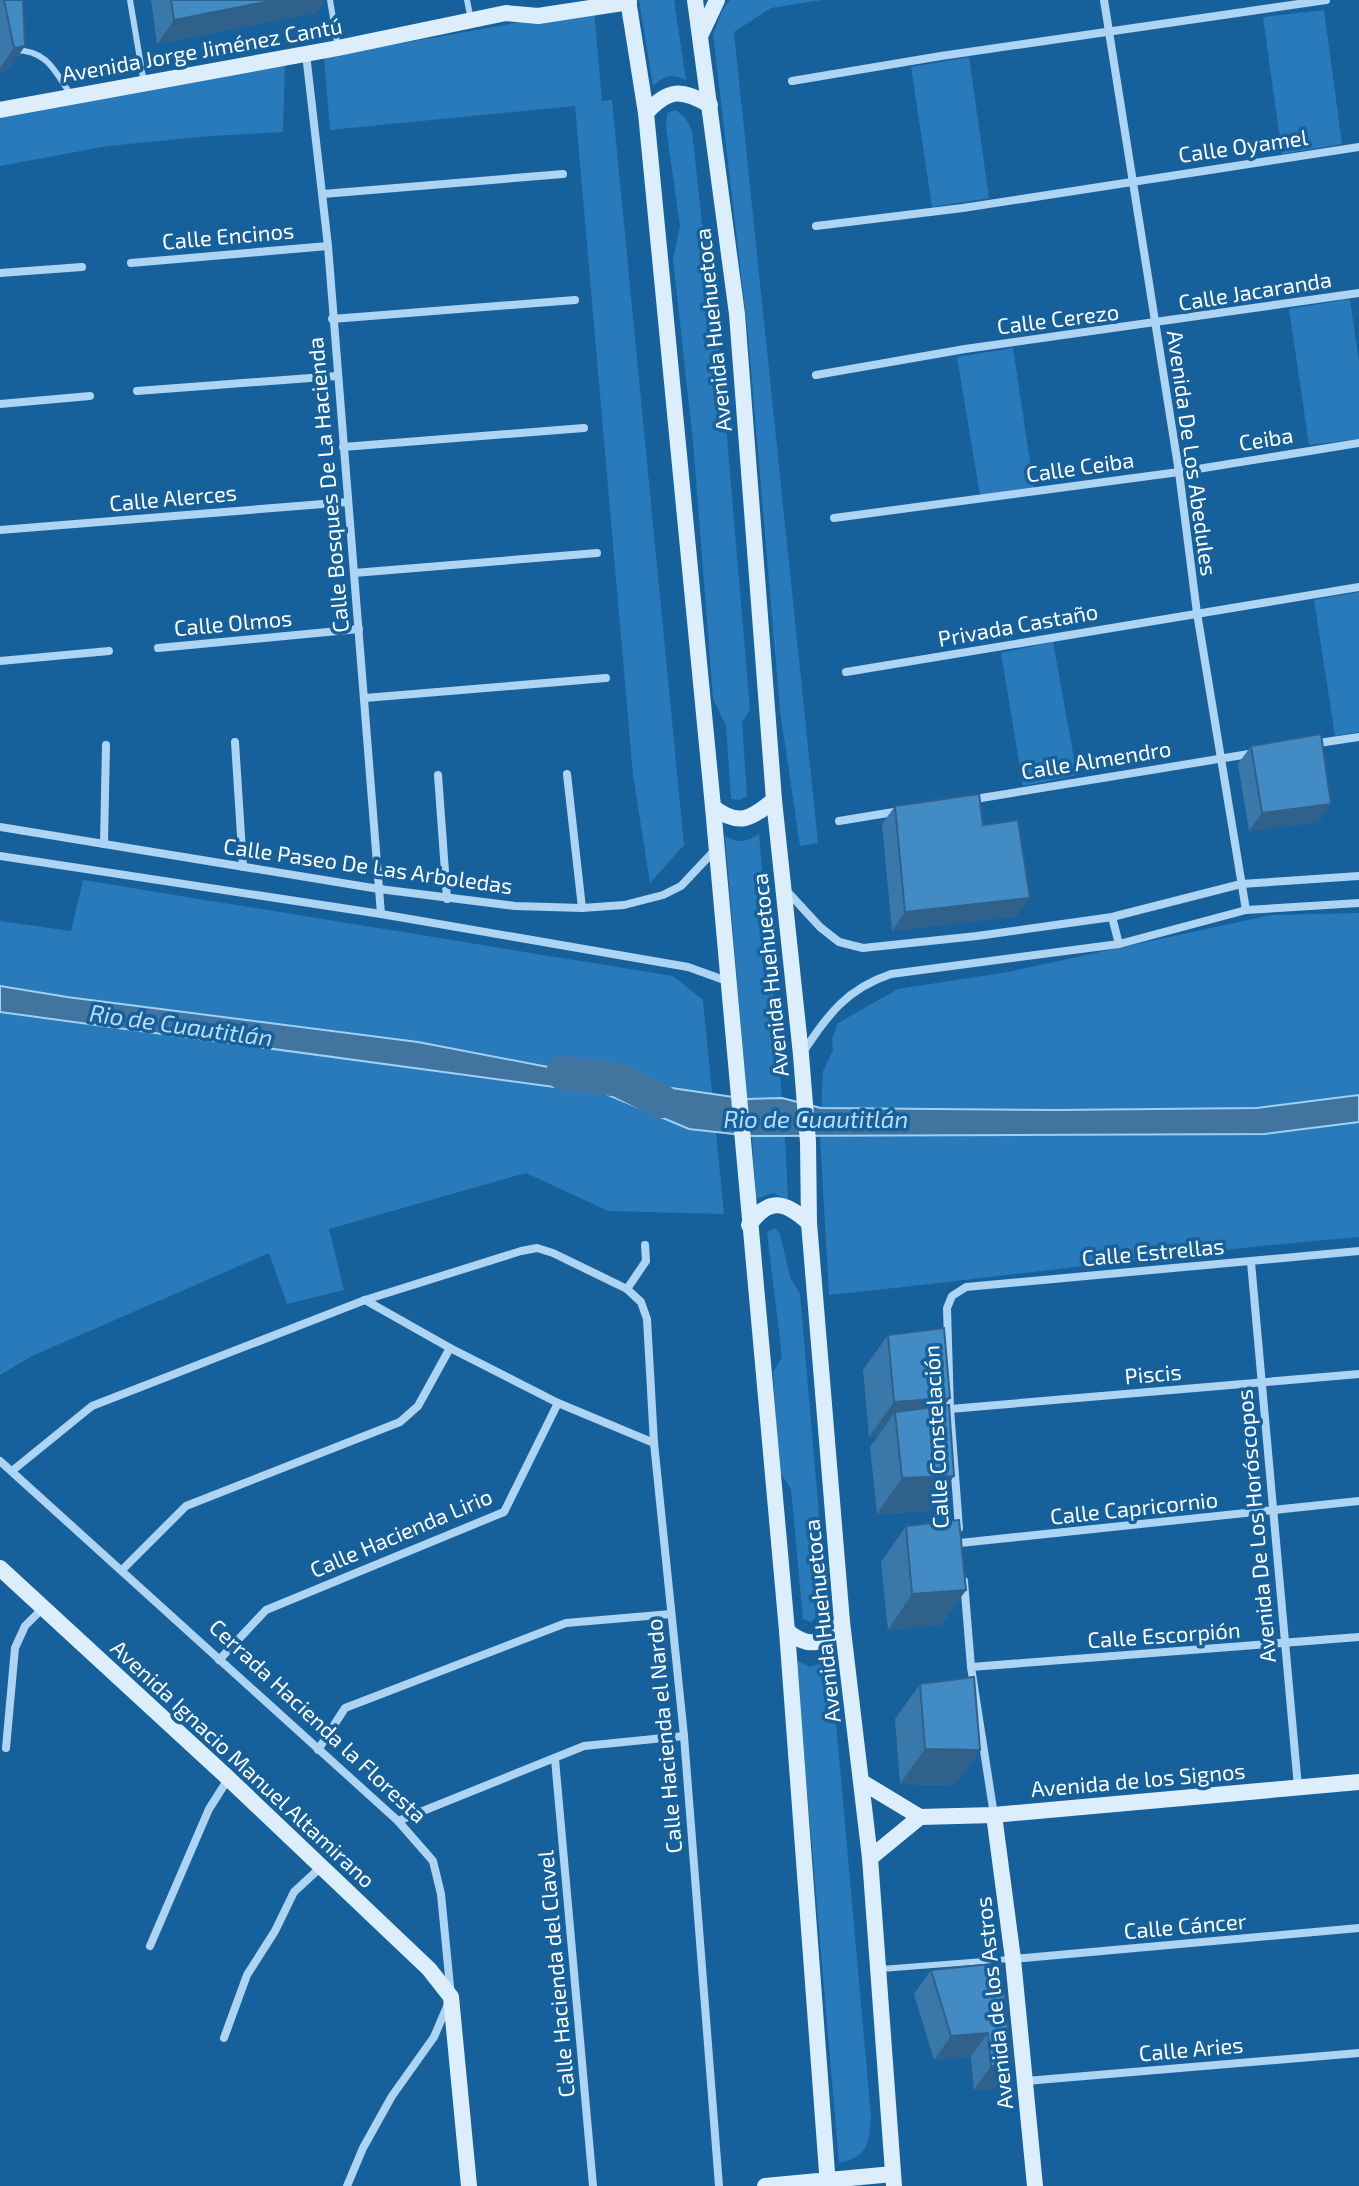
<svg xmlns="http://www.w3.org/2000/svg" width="1359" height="2186" font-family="'Exo 2',sans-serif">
	<rect width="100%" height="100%" fill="#16609c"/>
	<g fill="#297aba">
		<path d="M639,0H674L686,80C671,73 664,75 653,86Z"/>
		<polygon points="730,0 822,0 771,8 734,32 818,843 800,846 780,711 748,334 713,34 723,9"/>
		<polygon points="594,9 602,101 612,100 684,845 650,883 633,775 575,106 330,130 324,57"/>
		<polygon points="1324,10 1342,144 1282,154 1263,17"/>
		<polygon points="969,57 989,198 932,207 911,67"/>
		<polygon points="285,60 283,132 210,136 108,146 0,166 0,113"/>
		<polygon points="676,110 686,119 692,131 702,224 710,236 750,710 742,722 747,796 740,800 731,799 726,726 713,698 693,441 673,259 680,226 666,127 667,113"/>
		<polygon points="1350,299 1359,362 1359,439 1309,445 1289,309"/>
		<polygon points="1013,348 1034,488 980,495 957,357"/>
		<polygon points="1359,592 1359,732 1335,736 1314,600"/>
		<polygon points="1053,642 1077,775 1023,786 1001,653"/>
		<path d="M759,834L782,1098L747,1099L725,836C740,843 745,843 759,834Z"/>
		<polygon points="83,880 673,976 703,1000 724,1214 608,1211 526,1173 329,1229 344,1290 287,1304 269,1253 32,1356 0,1375 0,921 71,931"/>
		<path d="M1359,913V1237C1182,1252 1006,1277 829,1295L820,1137L823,1071L833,1050L832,1039L838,1023L898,989L1008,972L1271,915Z"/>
		<polygon points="752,1136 785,1137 788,1200 773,1193 756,1199"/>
		<polygon points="775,1228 780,1234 790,1277 800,1294 820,1526 809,1535 817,1616 811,1622 803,1619 791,1489 779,1471 773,1372 782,1357 767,1232"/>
		<path d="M830,1655L871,2117C869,2145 868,2156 839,2163L796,1660L810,1667L821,1664Z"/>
	</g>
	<polygon fill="#41759f" stroke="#9fd1f5" stroke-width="2" points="0,986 67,997 418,1042 610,1079 747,1099 782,1098 821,1108 1058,1110 1257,1108 1359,1095 1359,1122 1265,1134 752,1136 689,1129 606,1094 0,1012"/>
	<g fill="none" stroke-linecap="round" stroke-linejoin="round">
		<polyline stroke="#41759f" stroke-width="34" points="563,1073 619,1080 661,1101"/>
		<g stroke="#add4f3" stroke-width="6">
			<polyline points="130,0 144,83"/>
			<polyline points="330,0 338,48"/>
			<polyline points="467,0 471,20"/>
			<path d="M15,50C48,51 54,70 71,95"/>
			<polyline points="881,1969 1010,1959"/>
		</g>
		<g stroke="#add4f3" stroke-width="8">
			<polyline points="1104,0 1179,472 1197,613 1246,910"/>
			<polyline points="306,54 328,246 381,914"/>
			<polyline points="792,81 941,56 1326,0"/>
			<polyline points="323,194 563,174"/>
			<polyline points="816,226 963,208 1359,147"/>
			<polyline points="131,263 328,246"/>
			<polyline points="0,273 82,267"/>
			<polyline points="332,319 575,300"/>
			<polyline points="816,375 965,349 1359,293"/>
			<polyline points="137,391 337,376"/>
			<polyline points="0,404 90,396"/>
			<polyline points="343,447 584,428"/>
			<polyline points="834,518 1179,472 1359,443"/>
			<polyline points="0,530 348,502"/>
			<polyline points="354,573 597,553"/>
			<polyline points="158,648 359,629"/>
			<polyline points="0,661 109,651"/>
			<polyline points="846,672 1359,587"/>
			<polyline points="365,698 606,678"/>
			<polyline points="235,742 243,867"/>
			<polyline points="1312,744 1359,737"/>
			<polyline points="567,774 582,908"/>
			<polyline points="438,775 447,899"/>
			<polyline points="969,800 1255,753"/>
			<polyline points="839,821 900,811"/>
			<polyline points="0,827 379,889 515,906 582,908 624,905 663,895 681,886 715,850"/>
			<polyline points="104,844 106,745"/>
			<polyline points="0,856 381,914 688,967 727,981"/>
			<polyline points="785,889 820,927 839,942 863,948 977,936 1112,917 1241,884 1359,876"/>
			<polyline points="1112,917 1119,944"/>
			<path d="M803,1052C829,1014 846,989 891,974L1119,944L1246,910L1359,903"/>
			<polyline points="1251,1262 1298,1787"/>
			<polyline points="627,1289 646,1261 645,1245"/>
			<polyline points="365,1300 450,1348 558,1403 654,1443"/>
			<polyline points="950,1409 1359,1374"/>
			<polyline points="0,1461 398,1821 433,1861 441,1894 451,1997 434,2037 392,2096 363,2148 347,2186"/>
			<polyline points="12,1471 92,1406 365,1300 521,1251 537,1248 553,1253 627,1289 641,1302 647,1319 654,1443 684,1736 719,2186"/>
			<polyline points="959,1528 950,1409 947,1308 952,1296 966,1287 1359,1251"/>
			<polyline points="960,1543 1359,1501"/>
			<polyline points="122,1570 186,1506 400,1422 418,1406 450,1348"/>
			<polyline points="964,1581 971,1667 994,1815"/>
			<polyline points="219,1660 266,1610 504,1512 558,1403"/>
			<polyline points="971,1667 1359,1637"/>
			<polyline points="6,1748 15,1648 25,1626 43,1608"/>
			<polyline points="318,1750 345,1708 566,1623 671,1614"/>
			<polyline points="555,1759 593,2186"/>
			<polyline points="398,1821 584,1746 684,1736"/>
			<polyline points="150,1946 209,1809 228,1779"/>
			<polyline points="1013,1959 1359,1928"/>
			<polyline points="224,2038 247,1975 275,1931 294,1892 321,1867"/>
			<polyline points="1026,2081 1359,2053"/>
		</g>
		<g stroke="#dceefc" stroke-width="16">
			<polyline points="628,0 646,113 713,807 787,1631 828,2186"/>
			<polyline points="695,0 737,314 774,800 801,1055 808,1142 809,1223 842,1622 870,1858 894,2186"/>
			<polyline points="701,34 717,0"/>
			<polyline points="0,110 338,48 506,13 538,16 629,2"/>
			<path d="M646,113C669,88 681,89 710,105"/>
			<path d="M713,807C739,827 751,819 774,800"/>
			<path d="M749,1225C769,1197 785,1201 809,1223"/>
			<polyline points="0,1568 228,1778 429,1969 451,1997 469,2186"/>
			<path d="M787,1631C810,1650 824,1644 842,1622"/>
			<polyline points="862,1782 920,1817 994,1815 1359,1782"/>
			<polyline points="994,1815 1013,1959 1035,2186"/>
			<polyline points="870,1858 920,1817"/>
			<polyline points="765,2186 893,2174"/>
		</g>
	</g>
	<g fill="#3a78a9">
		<polygon points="0,0 23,0 25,46 8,70 0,72"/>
		<polygon points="151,0 325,0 316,13 157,44"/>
		<polygon points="1251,746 1319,822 1249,831 1238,764"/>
		<polygon points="895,806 983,825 1017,916 892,931 882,824"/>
		<polygon points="888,1335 945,1405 954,1476 929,1511 877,1514 870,1447 878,1436 869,1437 863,1370"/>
		<polygon points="906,1526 966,1590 941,1625 888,1630 881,1562"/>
		<polygon points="920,1684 980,1750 955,1785 900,1784 895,1719"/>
		<polygon points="1001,1963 1012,2065 995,2089 974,2090 971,2057 934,2060 914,1994 931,1970"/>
	</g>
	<g fill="#2f618a">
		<polygon points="275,0 325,0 316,13 157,44 174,20"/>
		<polygon points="25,46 8,70 0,72 0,68 14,48"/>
		<polygon points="1331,804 1319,822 1249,831 1262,813"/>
		<polygon points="1030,898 1017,916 892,931 905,912"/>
		<polygon points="950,1398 925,1433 895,1412 878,1436 869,1437 894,1402"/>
		<polygon points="954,1476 929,1511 877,1514 902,1478"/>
		<polygon points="966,1590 941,1625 888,1630 912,1594"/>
		<polygon points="925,1749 980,1750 955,1785 900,1784"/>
		<polygon points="988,2033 971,2057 934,2060 951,2036"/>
		<polygon points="1012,2065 995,2089 974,2090 991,2066"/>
	</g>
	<g fill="#438bc5" stroke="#2f618a" stroke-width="2">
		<polygon points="4,0 23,0 25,46 14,48"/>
		<polygon points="171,0 275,0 174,20"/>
		<polygon points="1321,734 1331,804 1262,813 1251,746"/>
		<polygon points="979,794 983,825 1018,820 1030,898 905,912 895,806"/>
		<polygon points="944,1328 950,1398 894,1402 888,1335"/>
		<polygon points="949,1405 954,1476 902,1478 895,1412"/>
		<polygon points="959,1520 966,1590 912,1594 906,1526"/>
		<polygon points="974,1677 980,1750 925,1749 920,1684"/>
		<polygon points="1001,1963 1012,2065 991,2066 988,2033 951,2036 931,1970"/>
	</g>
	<g text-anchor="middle" stroke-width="7" stroke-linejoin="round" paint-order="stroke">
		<g font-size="22" fill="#fff" stroke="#16609c">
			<text transform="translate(202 50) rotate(-10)" y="8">Avenida Jorge Jiménez Cantú</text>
			<text transform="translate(1243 146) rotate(-8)" y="8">Calle Oyamel</text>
			<text transform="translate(228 236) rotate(-5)" y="8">Calle Encinos</text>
			<text transform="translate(1255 291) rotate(-9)" y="8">Calle Jacaranda</text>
			<text transform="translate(1058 319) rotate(-7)" y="8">Calle Cerezo</text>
			<text transform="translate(713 330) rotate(-96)" y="8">Avenida Huehuetoca</text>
			<text transform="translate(1266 439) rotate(-9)" y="8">Ceiba</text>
			<text transform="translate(1192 453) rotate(82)" y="8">Avenida De Los Abedules</text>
			<text transform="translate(1080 467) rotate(-8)" y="8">Calle Ceiba</text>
			<text transform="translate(328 485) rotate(-95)" y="8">Calle Bosques De La Hacienda</text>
			<text transform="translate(173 498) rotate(-5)" y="8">Calle Alerces</text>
			<text transform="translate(233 623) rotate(-5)" y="8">Calle Olmos</text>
			<text transform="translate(1018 625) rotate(-10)" y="8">Privada Castaño</text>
			<text transform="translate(1096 760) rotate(-9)" y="8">Calle Almendro</text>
			<text transform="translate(368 866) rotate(8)" y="8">Calle Paseo De Las Arboledas</text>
			<text transform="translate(770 975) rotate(-96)" y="8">Avenida Huehuetoca</text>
			<text transform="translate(1153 1252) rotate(-5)" y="8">Calle Estrellas</text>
			<text transform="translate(1153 1374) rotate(-5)" y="8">Piscis</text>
			<text transform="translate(936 1437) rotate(-93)" y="8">Calle Constelación</text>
			<text transform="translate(1134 1508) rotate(-6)" y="8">Calle Capricornio</text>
			<text transform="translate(1256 1526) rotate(-95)" y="8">Avenida De Los Horóscopos</text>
			<text transform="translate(401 1533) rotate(-23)" y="8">Calle Hacienda Lirio</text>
			<text transform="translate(822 1621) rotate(-96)" y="8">Avenida Huehuetoca</text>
			<text transform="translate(1164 1635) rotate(-4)" y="8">Calle Escorpión</text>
			<text transform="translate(318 1721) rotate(43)" y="8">Cerrada Hacienda la Floresta</text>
			<text transform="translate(664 1736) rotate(-95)" y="8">Calle Hacienda el Nardo</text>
			<text transform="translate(243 1764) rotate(43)" y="8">Avenida Ignacio Manuel Altamirano</text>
			<text transform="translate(1138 1780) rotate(-5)" y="8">Avenida de los Signos</text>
			<text transform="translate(1185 1926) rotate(-5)" y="8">Calle Cáncer</text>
			<text transform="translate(556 1974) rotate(-95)" y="8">Calle Hacienda del Clavel</text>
			<text transform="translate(994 2003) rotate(-96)" y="8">Avenida de los Astros</text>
			<text transform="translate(1191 2049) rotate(-5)" y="8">Calle Aries</text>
		</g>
		<g font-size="24" font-style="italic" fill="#b9ddf9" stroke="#16609c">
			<text transform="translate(181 1026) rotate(8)" y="8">Rio de Cuautitlán</text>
			<text x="816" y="1128">Rio de Cuautitlán</text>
		</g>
	</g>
</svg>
